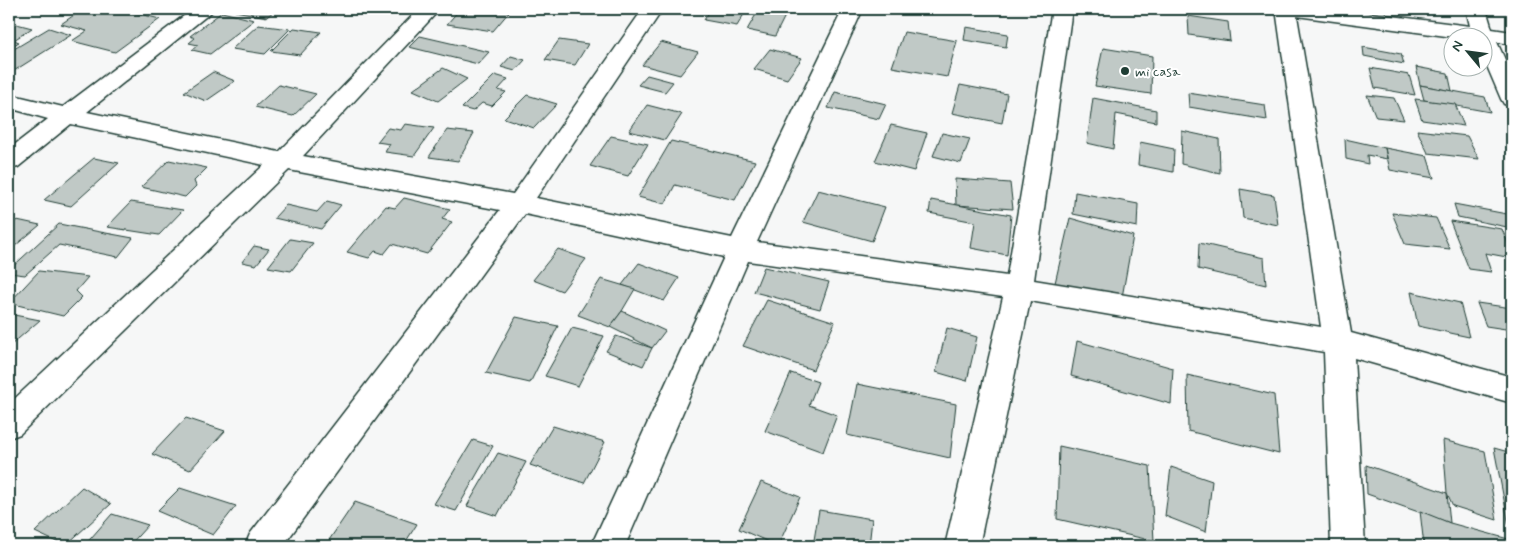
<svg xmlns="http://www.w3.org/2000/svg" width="1521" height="555" font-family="Mynerve,sans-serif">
	<rect width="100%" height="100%" fill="#f6f7f7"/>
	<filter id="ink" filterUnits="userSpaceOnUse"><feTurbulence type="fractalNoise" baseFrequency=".02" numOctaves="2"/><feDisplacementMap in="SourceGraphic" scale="10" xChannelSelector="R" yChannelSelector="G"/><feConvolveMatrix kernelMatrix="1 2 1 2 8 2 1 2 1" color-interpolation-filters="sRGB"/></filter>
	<g filter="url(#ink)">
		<g fill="#c0c9c6" stroke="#1f3d34">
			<polygon points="83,9 120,9 160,19 115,52 72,41 87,31 61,24"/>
			<polygon points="238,9 276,9 267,17 235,11"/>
			<polygon points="460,9 491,9 509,12 493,31 447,24"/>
			<polygon points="711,9 747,9 737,26 704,20"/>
			<polygon points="1343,9 1384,9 1387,17 1343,11"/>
			<polygon points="758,11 785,16 775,36 747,30"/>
			<polygon points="222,12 254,20 210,54 192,50 198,45 189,43 195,38 190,36"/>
			<polygon points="1188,16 1228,22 1230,41 1189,35"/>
			<polygon points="9,22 32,28 14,40 19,42 9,48"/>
			<polygon points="258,25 290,29 265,54 232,49"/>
			<polygon points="966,27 1008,34 1006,47 964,40"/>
			<polygon points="49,28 71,35 9,74 9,52"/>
			<polygon points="294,28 321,32 300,55 271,51"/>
			<polygon points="904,32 957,41 947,77 892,67"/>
			<polygon points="420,36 489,52 478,64 409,47"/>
			<polygon points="559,40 588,44 575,65 545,60"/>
			<polygon points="661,42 698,52 680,75 642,65"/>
			<polygon points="1363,47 1401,54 1404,64 1364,56"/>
			<polygon points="1103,48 1152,56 1151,94 1095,86"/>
			<polygon points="770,49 802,58 787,79 754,69"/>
			<polygon points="511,56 525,60 515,71 501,67"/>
			<polygon points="1416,67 1448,73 1452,91 1420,85"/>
			<polygon points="443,68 467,79 438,101 413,90"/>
			<polygon points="1370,68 1409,75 1415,95 1375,88"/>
			<polygon points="213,72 235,81 206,101 184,92"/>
			<polygon points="495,75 508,79 498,90 506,92 492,106 482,103 473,111 462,108"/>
			<polygon points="647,75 673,82 665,92 638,85"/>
			<polygon points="279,85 316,94 293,116 255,107"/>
			<polygon points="960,85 1007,94 1002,123 952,113"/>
			<polygon points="1420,85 1485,97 1490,112 1424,100"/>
			<polygon points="835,92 886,104 879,119 828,108"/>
			<polygon points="1188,93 1265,105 1267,120 1189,107"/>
			<polygon points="527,95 557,104 534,128 504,118"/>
			<polygon points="1367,95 1394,98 1404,120 1376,117"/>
			<polygon points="1093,98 1156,110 1156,122 1116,114 1113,149 1087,143"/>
			<polygon points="1415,99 1455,104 1464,126 1422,120"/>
			<polygon points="647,105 682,114 665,140 629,131"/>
			<polygon points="405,124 434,128 414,156 385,152 390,144 377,142 388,128 401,130"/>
			<polygon points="891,125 927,133 914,171 875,161"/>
			<polygon points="447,130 474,133 458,161 429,157"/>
			<polygon points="1417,130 1467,136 1479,159 1428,153"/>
			<polygon points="1182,131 1219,139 1220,173 1181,164"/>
			<polygon points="942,133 970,139 961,163 933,156"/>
			<polygon points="611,136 648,144 628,176 590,166"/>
			<polygon points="1345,139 1385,148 1387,159 1367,155 1368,164 1346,159"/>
			<polygon points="671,141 755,161 735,200 675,185 665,204 638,197"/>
			<polygon points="1140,142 1174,149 1173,172 1138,165"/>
			<polygon points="1385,148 1427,156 1434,178 1390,170"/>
			<polygon points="94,158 119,163 71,206 44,200"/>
			<polygon points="169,160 207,168 194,181 196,186 185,197 141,187"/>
			<polygon points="955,179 1010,183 1013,209 956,205"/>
			<polygon points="1240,189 1274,195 1278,225 1243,218"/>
			<polygon points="818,190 885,207 872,241 803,222"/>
			<polygon points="1075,192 1138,204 1137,227 1073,214"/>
			<polygon points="404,198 450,209 442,219 452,222 427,254 392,244 384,254 375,251 369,258 347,252 386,206 395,208"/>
			<polygon points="931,200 1011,215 1007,255 971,248 975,222 929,213"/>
			<polygon points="327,201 341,205 321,229 274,218 286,205 317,212"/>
			<polygon points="131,202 183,210 159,235 107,227"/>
			<polygon points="1454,204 1512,215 1512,228 1458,217"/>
			<polygon points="1392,213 1436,218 1450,249 1405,244"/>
			<polygon points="1070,218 1133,236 1121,303 1055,283"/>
			<polygon points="17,220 40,225 9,251 9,227"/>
			<polygon points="1450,221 1502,229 1512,253 1512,258 1485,253 1491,272 1469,269"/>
			<polygon points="59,224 95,231 133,238 118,257 59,245 25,275 9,273 9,270"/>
			<polygon points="290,239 313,243 291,271 268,267"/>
			<polygon points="1199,243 1264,258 1266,285 1198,269"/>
			<polygon points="254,246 269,249 256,265 242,262"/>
			<polygon points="558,249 586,259 562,291 533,280"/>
			<polygon points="639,263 679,278 664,301 622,285"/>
			<polygon points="764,267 829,282 820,309 754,292"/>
			<polygon points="39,271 88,277 76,291 82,297 63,316 9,303"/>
			<polygon points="601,279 635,289 622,311 610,327 578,315"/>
			<polygon points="1411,292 1460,303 1469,337 1418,326"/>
			<polygon points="767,300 835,322 813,370 743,346"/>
			<polygon points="1477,303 1512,308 1512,330 1486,326"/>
			<polygon points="622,311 665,331 652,348 610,327"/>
			<polygon points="9,314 40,320 11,345 9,344"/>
			<polygon points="516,317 558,326 530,383 486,373"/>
			<polygon points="572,328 604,336 578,386 545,376"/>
			<polygon points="947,328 977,337 967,381 936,372"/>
			<polygon points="616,336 652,348 643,366 606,351"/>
			<polygon points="1077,341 1173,368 1171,404 1071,376"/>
			<polygon points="791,373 818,382 809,405 837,415 823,452 765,431"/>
			<polygon points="1187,375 1274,395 1279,454 1188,431"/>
			<polygon points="857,384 956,404 950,458 847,435"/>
			<polygon points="186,418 225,431 190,470 152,454"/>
			<polygon points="553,426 605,442 584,483 530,465"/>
			<polygon points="473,440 493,446 456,511 434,504"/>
			<polygon points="1443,440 1485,451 1497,520 1453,506 1447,493"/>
			<polygon points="1059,446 1150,466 1154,541 1057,519"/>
			<polygon points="1494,448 1512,453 1512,531 1510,531"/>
			<polygon points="498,453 526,462 497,516 467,506"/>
			<polygon points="1366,465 1447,493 1450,523 1367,494"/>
			<polygon points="1171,467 1212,481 1206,532 1165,516"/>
			<polygon points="761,482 800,497 778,546 739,529"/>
			<polygon points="82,487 111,504 65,546 35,532"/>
			<polygon points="180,488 236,506 213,535 157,511"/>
			<polygon points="355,502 417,524 403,546 325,546"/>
			<polygon points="819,510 872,519 869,546 813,546"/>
			<polygon points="1420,511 1450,523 1512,540 1512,546 1424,546"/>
			<polygon points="112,514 148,525 129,546 84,546"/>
		</g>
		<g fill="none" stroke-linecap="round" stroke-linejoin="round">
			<defs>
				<polygon id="minor" points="193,9 215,9 87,112 279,152 419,9 440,9 303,156 513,194 643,9 663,9 536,198 732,238 843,9 863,9 757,242 1007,276 1052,9 1072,9 1034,280 1321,327 1276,9 1337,9 1470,26 1466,9 1486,9 1492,29 1512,32 1512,44 1497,42 1512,75 1512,106 1504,104 1501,99 1484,59 1484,38 1461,38 1297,16 1351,333 1512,377 1512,403 1354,358 1365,546 1331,546 1324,352 1030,301 979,546 945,546 1003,297 748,261 625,546 591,546 724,257 525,214 283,546 245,546 250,534 500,210 289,170 20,434 9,438 9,404 264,165 71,124 18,167 9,169 9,149 48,119 9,108 9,94 63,107"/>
			</defs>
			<use href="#minor" stroke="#1f3d34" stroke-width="3"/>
			<use href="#minor" fill="#fff" fill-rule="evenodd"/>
		</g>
	</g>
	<circle fill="#1f3d34" stroke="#fff" stroke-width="2" cx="1125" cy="71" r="5"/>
	<g text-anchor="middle" stroke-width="4" stroke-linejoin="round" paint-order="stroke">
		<g font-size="14" fill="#1f3d34" stroke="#fff" text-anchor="start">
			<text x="1135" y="76">mi casa</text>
		</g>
	</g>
	<rect width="1521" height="555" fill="none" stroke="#fff" stroke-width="30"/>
	<rect x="15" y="15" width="1491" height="525" fill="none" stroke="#1f3d34" stroke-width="2" filter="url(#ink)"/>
	<g transform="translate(1468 52) rotate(299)"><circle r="24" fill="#ffffff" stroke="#a5b1ae"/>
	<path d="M0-4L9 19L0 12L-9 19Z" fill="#1f3d34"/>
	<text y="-8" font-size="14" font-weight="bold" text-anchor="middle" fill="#1f3d34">N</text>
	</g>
</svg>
